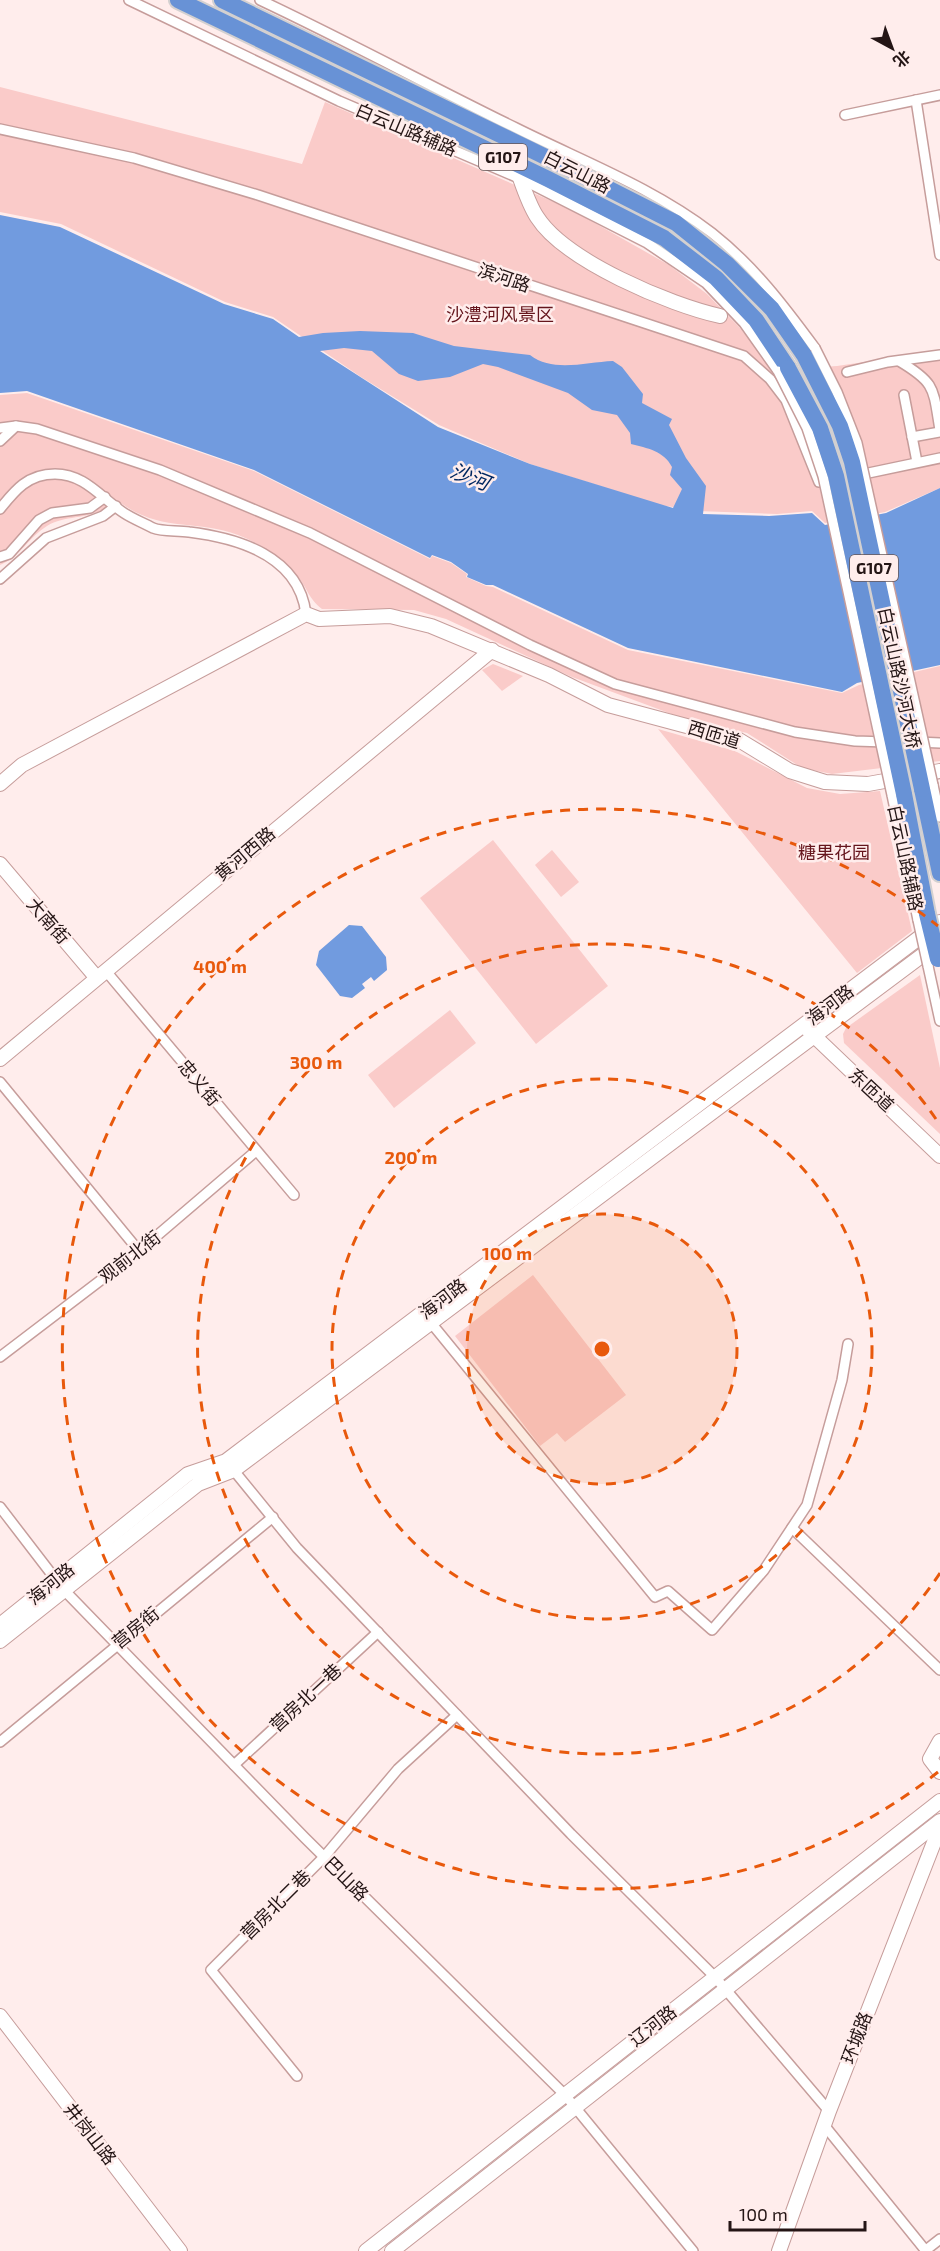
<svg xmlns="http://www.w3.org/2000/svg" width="940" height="2251" font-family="'Exo 2','Noto Sans SC',sans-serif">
	<rect width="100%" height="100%" fill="#ffedec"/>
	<g fill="#facbc9">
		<polygon points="0,87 302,164 325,102 570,209 669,265 707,294 740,328 774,370 837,366 940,351 940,488 885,512 825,523 812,511 777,514 698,511 660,505 530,464 439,425 361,377 273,317 225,302 61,224 0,212"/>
		<path d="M27,393L254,471L430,559L432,556L451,563L467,574L466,577L486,586L493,587L628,650L842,693L859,685L940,666V761L832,774L802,768L747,733L685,719L572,677L446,619L414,610L322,609C308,598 308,589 298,577C283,558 261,544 238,535C195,519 158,533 117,500C93,522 68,513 47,526C29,537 20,557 0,565V395Z"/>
		<polygon points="493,664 523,676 502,691 482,670"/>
		<polygon points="658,729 735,751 807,788 840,794 880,791 912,931 857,973"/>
		<polygon points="493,840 608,986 536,1044 420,898"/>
		<polygon points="552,850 579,882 561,897 535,865"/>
		<polygon points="920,975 940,1068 940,1134 844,1043 843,1034 846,1028"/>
		<polygon points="450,1010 476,1043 394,1108 368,1075"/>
		<polygon points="533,1275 626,1395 565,1442 557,1433 540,1446 455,1336"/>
	</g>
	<g fill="#719bdf" fill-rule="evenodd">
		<path d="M0,215L60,227L224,304L273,319L299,337L323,333L360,331L413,333L454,346L530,355C553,373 586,362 613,361L622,367L643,394L642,403L672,419L669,425L686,458L706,486L703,514L769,516L812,513L825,525L886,513L940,488V665L857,683L842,692L628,648L493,585H486L467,577L468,574L451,562L432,555L430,558L254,470L27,391L0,393ZM344,348L372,351L399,374L418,381L450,377L483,364L498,367L568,393L592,410L617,415L630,433L631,444C647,448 664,451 672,467L670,475L682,489L673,508L530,464L438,427L320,351Z"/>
		<polygon points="349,925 362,926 386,957 387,970 374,981 371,977 362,984 365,988 352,998 340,996 316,965 319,951"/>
	</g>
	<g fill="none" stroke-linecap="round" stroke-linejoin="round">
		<defs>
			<g id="street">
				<polyline points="129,0 339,101 521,179 647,243 706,283 744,323 778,371"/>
				<path d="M260,0C347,41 430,86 516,128C582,161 654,188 712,233C754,266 784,306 815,348"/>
				<polyline points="916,100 940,255"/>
				<polyline points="845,115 940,95"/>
				<polyline points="0,129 134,158 258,195 744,356 770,379 786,400 819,482 830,480"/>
				<path d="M899,361C936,383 933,388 940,430"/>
				<polyline points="847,372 888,362 940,355"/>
				<polyline points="904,395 917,462"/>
				<polyline points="0,428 16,426 37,429 160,470 310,533 530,645 615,684 795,732 855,741 886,742"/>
				<polyline points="912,437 940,432"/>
				<polyline points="0,441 16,426"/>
				<polyline points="859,475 940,458"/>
				<path d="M0,509C15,490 28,474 55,474C85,474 101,498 124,513C133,519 144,523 153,528C163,532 178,530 189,532C238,538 299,556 306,614"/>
				<polyline points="0,557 9,554 39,520 52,513 90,508 105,497"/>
				<polyline points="0,579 46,538 103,516 116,506"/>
				<polyline points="918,742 940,743"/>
				<polyline points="933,785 940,817"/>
				<polyline points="892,795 918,920"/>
				<polyline points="928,966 940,1021"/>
				<polyline points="105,970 294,1195"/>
				<polyline points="0,1082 139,1251"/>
				<polyline points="432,1324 655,1597 668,1591 712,1630 764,1570 807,1505 842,1380 848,1344"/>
				<polyline points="0,1357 139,1251 256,1151"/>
				<polyline points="231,1467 297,1548 571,1834 715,1977 829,2111"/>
				<polyline points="0,1507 63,1589 305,1838 565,2095 693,2251"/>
				<polyline points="792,1528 940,1670"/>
				<polyline points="0,1742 273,1517"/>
				<polyline points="234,1765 378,1632"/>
				<polyline points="297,2076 211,1970 324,1857 398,1769 457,1715"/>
				<polyline points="824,2125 926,2251"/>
				<polyline points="926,2250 940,2239"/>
			</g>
			<g id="secondary">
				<path d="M514,162C521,179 527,202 537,217C565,261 670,305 720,316"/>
				<polyline points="0,784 22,765 306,614 319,619 390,616 431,626 549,675 608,705 739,740 790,771 825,782 868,784 940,771"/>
				<polyline points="0,864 96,977"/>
				<polyline points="809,1031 940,1156"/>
				<polyline points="0,1059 492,650"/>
				<polyline points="0,1625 188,1474 226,1461 940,922"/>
				<polyline points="0,1641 198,1484 234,1470 936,945"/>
				<polyline points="940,1741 930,1759 940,1772"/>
				<polyline points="0,2016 180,2251"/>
				<polyline points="366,2251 940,1801"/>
				<polyline points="392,2251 940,1821"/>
				<polyline points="779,2251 829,2111 940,1827"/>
			</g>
			<g id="highway">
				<polyline points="178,0 548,179 664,238 716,278 756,320 788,368"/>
				<polyline points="222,0 556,162 676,223 727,264 772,309 804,355"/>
				<polyline points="922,789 940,873"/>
				<polyline points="904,794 927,914"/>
			</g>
		</defs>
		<use href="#street" stroke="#c69d9b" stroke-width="12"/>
		<use href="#secondary" stroke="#c69d9b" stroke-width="16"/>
		<use href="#highway" stroke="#d3d0d0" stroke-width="20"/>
		<use href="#street" stroke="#fff" stroke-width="9"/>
		<use href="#secondary" stroke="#fff" stroke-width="14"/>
		<use href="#highway" stroke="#6892d6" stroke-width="16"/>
		<defs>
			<g id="street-bridge">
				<polyline points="815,348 837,392 857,443 933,785"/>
				<polyline points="778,371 807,428 823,476 892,795"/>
				<polyline points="918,920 928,966"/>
			</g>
			<g id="highway-bridge">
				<polyline points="804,355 840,426 852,462 922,789"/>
				<polyline points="788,368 820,428 836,476 904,794"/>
				<polyline points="927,914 938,959"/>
			</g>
		</defs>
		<use href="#street-bridge" stroke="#c69d9b" stroke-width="12" stroke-linecap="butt"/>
		<use href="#highway-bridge" stroke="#d3d0d0" stroke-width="20" stroke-linecap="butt"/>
		<use href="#street-bridge" stroke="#fff" stroke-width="9"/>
		<use href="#highway-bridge" stroke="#6892d6" stroke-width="16"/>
	</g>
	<circle cx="602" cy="1349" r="135" fill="#e8590c" fill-opacity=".12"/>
	<g fill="none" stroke="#e8590c" stroke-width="3" stroke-dasharray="10 8">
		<circle cx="602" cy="1349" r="135"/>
		<circle cx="602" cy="1349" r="270"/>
		<path d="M940 1573A405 405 0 1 1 940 1125"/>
		<path d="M938 1772A540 540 0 1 1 938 926"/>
	</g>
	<g text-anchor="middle" stroke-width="5" stroke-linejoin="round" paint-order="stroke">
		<g fill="#ffedec" stroke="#665656" stroke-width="1.5">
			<rect x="479" y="144" width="48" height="26" rx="4.5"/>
			<rect x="850" y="555" width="48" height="26" rx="4.5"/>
		</g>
		<g font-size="16" font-weight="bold" fill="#241515">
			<text x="503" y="163">G107</text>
			<text x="874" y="574">G107</text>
		</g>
		<g font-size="18" fill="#241515" stroke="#ffedec">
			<text transform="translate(406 130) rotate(23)" y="6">白云山路辅路</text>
			<text transform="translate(577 172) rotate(27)" y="6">白云山路</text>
			<text transform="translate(504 278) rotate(19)" y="6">滨河路</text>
			<text transform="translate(899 678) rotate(78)" y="6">白云山路沙河大桥</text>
			<text transform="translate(714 735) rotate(17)" y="6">西匝道</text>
			<text transform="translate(245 854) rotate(-40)" y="6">黄河西路</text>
			<text transform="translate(905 858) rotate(78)" y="6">白云山路辅路</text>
			<text transform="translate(48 921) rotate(49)" y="6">大南街</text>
			<text transform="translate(830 1005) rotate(-37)" y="6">海河路</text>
			<text transform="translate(199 1083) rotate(50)" y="6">忠义街</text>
			<text transform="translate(871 1090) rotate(43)" y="6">东匝道</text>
			<text transform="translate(130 1257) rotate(-38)" y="6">观前北街</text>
			<text transform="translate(443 1299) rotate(-37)" y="6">海河路</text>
			<text transform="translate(51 1584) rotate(-39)" y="6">海河路</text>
			<text transform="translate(136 1628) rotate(-39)" y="6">营房街</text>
			<text transform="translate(306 1698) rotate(-43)" y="6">营房北一巷</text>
			<text transform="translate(346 1879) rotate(45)" y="6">巴山路</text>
			<text transform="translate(276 1905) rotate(-45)" y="6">营房北二巷</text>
			<text transform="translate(653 2026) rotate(-38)" y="6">辽河路</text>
			<text transform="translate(857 2038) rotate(-69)" y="6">环城路</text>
			<text transform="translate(90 2134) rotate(52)" y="6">井岗山路</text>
		</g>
		<g font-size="18" fill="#65151c" stroke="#ffedec">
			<text x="500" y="321">沙澧河风景区</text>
			<text x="834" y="859">糖果花园</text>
		</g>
		<g font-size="20" font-style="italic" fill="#012761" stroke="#ffedec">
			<text transform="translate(470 477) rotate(21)" y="7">沙河</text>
		</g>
	</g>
	<circle cx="602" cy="1349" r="9" fill="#e8590c" stroke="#ffedec" stroke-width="3"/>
	<g font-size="18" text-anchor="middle" font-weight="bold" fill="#e8590c" stroke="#ffedec" stroke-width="5" stroke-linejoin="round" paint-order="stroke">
		<text x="220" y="973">400 m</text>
		<text x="316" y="1069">300 m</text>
		<text x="411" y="1164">200 m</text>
		<text x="507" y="1260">100 m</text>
	</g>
	<g transform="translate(892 48) rotate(139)" stroke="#ffedec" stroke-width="4.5" paint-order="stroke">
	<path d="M0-4.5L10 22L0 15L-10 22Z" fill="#241515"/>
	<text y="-9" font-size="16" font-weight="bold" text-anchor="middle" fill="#241515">北</text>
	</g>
	<path d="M730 2221v9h135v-9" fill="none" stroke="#241515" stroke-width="3"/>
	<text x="739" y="2221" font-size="18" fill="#241515" stroke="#ffedec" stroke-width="4.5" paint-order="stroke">100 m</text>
</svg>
